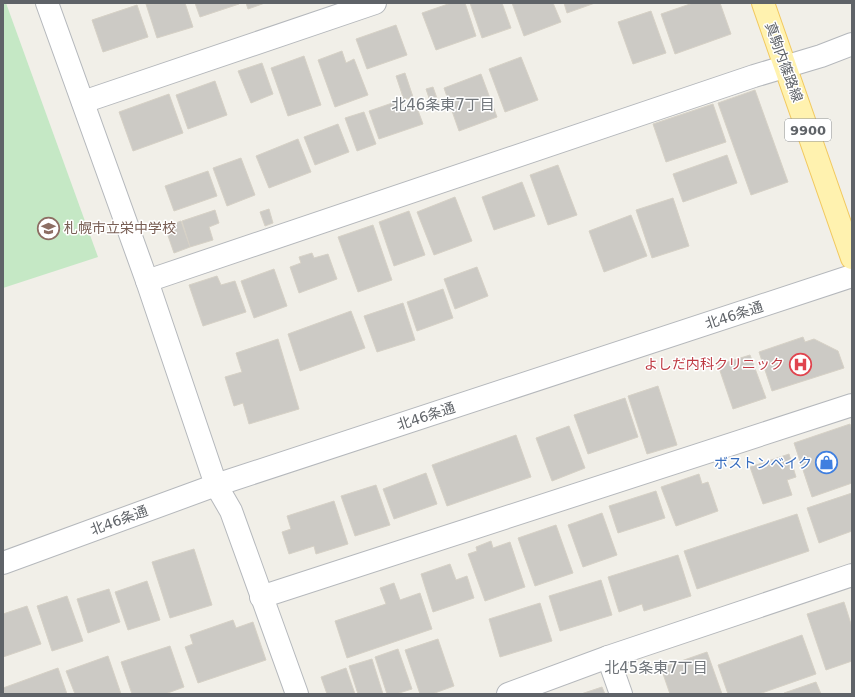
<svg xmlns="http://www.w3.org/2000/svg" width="855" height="697" font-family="'DejaVu Sans','Noto Sans JP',sans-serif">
	<rect width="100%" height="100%" fill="#f1efe8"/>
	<polygon fill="#c5e8c5" points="3,3 6,3 98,257 3,288"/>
	<g fill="#cccac5" stroke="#d6d1c6">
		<polygon points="185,3 193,27 157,38 146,4"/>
		<polygon points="195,3 238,3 239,4 200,17"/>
		<polygon points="246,3 265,3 248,9"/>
		<polygon points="451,3 465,3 476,36 436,50 422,13"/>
		<polygon points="470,3 502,3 511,28 482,38"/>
		<polygon points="512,3 553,3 561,22 524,36"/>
		<polygon points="564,3 595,3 567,13"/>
		<polygon points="693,3 720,3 731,34 675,54 661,14"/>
		<polygon points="137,5 148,37 103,52 92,20"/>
		<polygon points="651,11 666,53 633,64 618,22"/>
		<polygon points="396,25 407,55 367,69 356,39"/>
		<polygon points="342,51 346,63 354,59 368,95 335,107 318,60"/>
		<polygon points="304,56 321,105 288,116 271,68"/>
		<polygon points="521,57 538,100 505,112 489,69"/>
		<polygon points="262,63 273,94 251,103 238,71"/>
		<polygon points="405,73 413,97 404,100 396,76"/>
		<polygon points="481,74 497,117 459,131 444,88"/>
		<polygon points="215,81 227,115 188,129 176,95"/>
		<polygon points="433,87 439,104 432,107 426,89"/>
		<polygon points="755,90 788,182 751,195 718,103"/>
		<polygon points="169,94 183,133 133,151 119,112"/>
		<polygon points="401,100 404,109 416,105 423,124 379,139 369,111"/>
		<polygon points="713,104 726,142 666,162 653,124"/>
		<polygon points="364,112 376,144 357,151 345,118"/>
		<polygon points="338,124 349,152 315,165 304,137"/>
		<polygon points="298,139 311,172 269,188 256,156"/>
		<polygon points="727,155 737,183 683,202 673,174"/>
		<polygon points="241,158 255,195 227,206 213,168"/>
		<polygon points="558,165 577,215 548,225 530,175"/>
		<polygon points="208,171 217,196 174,211 165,186"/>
		<polygon points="522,182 535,216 494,230 482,197"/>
		<polygon points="455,197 472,241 434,255 417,212"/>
		<polygon points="673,198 689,246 652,258 636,210"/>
		<polygon points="269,209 273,223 265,226 260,212"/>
		<polygon points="215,210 219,223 209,227 213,240 190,247 182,221"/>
		<polygon points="409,211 425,255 394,266 379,222"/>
		<polygon points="631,215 647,256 604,272 589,231"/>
		<polygon points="181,221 190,247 174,253 165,227"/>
		<polygon points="373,225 392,280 358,292 338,237"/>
		<polygon points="312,253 314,258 328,254 337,279 299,293 290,267 301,263 299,257"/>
		<polygon points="477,267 488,296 455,309 444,279"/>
		<polygon points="274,269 287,306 254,318 241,281"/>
		<polygon points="217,276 221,285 235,281 246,312 203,326 189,285"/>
		<polygon points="443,289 453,318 417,331 407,302"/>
		<polygon points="403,303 415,340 377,352 364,316"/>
		<polygon points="351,311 365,348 300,371 288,334"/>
		<polygon points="803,337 805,342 814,339 838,351 844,368 772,391 759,352"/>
		<polygon points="278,339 299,409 249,424 243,403 234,406 225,377 242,372 236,353"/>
		<polygon points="750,355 766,398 733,409 718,365"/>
		<polygon points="658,386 677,445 647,454 628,396"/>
		<polygon points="625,398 638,437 588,454 574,415"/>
		<polygon points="850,424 852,430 852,483 812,497 794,443"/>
		<polygon points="569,426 585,468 552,481 536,438"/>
		<polygon points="516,435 531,477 447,506 432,465"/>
		<polygon points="789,454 796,477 787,480 792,495 763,504 750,467"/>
		<polygon points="426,473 437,504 394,519 383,489"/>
		<polygon points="699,474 702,484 708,482 718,511 676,526 661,487"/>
		<polygon points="376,485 390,525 355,536 341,496"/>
		<polygon points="656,491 665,518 618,533 609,506"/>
		<polygon points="852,493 852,531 819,543 807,508"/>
		<polygon points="334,501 348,544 316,554 314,546 289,554 282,532 291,529 287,516"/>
		<polygon points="602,513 617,555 583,567 568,525"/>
		<polygon points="797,514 809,551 697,589 684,551"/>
		<polygon points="556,525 573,573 535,586 518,538"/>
		<polygon points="491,541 493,548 510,542 525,587 485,601 468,554 477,551 476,547"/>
		<polygon points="194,549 212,605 170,618 152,562"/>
		<polygon points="678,555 691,596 644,611 642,604 619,612 608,577"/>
		<polygon points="450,564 456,580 467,576 474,598 433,612 421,574"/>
		<polygon points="601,580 612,615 560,631 549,596"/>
		<polygon points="147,581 160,620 128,630 115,592"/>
		<polygon points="394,583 400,600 420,593 432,629 347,658 335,621 386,604 380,588"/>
		<polygon points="109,589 120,622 88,633 77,599"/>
		<polygon points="67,596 83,641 52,651 37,606"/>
		<polygon points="844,602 852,627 852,661 826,670 807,614"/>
		<polygon points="540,603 552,641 500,657 489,619"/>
		<polygon points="27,606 41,644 3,657 3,614"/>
		<polygon points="233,620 236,628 253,622 266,660 198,683 185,647 193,644 190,635"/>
		<polygon points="802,635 816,674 759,694 728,694 718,665"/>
		<polygon points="438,639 454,686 432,694 420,694 405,650"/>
		<polygon points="170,646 184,687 165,694 132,694 121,662"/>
		<polygon points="398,649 412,689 396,694 387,694 375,657"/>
		<polygon points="707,652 722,694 670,694 661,668"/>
		<polygon points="108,656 121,694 75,694 66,671"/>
		<polygon points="372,659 383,694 358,694 349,666"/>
		<polygon points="58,668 67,694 3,694 3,688"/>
		<polygon points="346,668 355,694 327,694 321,677"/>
		<polygon points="816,682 821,694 784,694 784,693"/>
		<polygon points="602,687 605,694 581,694"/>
	</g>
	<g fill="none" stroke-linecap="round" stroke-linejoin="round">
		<defs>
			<g id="minor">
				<polyline points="47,3 147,281 216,485 231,511 297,694"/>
				<polyline points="83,102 375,3"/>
				<polyline points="147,281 754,76 821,56 852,44"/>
				<polyline points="261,597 852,405"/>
				<polyline points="608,657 621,694"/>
				<polyline points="508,694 608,657 852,575"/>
			</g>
			<polyline id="tertiary" points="3,563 216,485 852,276"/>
			<polyline id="primary" points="763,3 852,258"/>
		</defs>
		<use href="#minor" stroke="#b5b8bc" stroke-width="24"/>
		<use href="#tertiary" stroke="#b5b8bc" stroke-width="24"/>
		<use href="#primary" stroke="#f2c960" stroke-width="24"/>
		<use href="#minor" stroke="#fff" stroke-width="22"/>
		<use href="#tertiary" stroke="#fff" stroke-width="22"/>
		<use href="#primary" stroke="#fff2af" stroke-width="22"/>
	</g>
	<defs>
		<symbol id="school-ring" viewBox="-11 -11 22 22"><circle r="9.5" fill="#fff" stroke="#8d6e63" stroke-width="1.5"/><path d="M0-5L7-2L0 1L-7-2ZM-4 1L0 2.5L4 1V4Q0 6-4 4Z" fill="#8d6e63"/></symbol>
		<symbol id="hospital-ring" viewBox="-11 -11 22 22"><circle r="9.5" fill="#fff" stroke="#e0444e" stroke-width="1.5"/><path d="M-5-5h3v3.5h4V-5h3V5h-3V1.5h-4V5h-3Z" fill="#e0444e"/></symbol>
		<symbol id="shop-ring" viewBox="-11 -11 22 22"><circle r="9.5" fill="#fff" stroke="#3f7fe0" stroke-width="1.5"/><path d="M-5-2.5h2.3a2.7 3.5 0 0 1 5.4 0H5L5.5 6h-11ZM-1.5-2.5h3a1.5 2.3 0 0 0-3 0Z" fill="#3f7fe0"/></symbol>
	</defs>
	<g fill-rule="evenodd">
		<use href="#school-ring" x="36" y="216" width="25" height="25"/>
		<use href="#hospital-ring" x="788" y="352" width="25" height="25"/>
		<use href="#shop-ring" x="814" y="450" width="25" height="25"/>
	</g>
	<g text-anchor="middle" stroke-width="3" stroke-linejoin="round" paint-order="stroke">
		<rect fill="#fff" stroke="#8f9295" stroke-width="1" x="785" y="119" width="46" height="22" rx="3"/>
		<g font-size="13" font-weight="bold" fill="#5f6368">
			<text x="808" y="135">9900</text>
		</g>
		<g font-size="14" fill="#5f6368" stroke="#fff">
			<text transform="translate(784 62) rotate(70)" y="5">真駒内篠路線</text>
			<text transform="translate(734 315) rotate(-18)" y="5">北46条通</text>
			<text transform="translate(426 416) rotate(-18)" y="5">北46条通</text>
			<text transform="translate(119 520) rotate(-20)" y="5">北46条通</text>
		</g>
		<g font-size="14" fill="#785e54" stroke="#fff" text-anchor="start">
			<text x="64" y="233">札幌市立栄中学校</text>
		</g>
		<g font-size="14" fill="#be3a42" stroke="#fff" text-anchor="end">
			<text x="784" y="369">よしだ内科クリニック</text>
		</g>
		<g font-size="14" fill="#366cbe" stroke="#fff" text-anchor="end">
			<text x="812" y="468">ボストンベイク</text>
		</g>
		<g font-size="15" fill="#70757a" stroke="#fff">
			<text x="443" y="110">北46条東7丁目</text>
			<text x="656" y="673">北45条東7丁目</text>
		</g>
	</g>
	<rect width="855" height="697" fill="none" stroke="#5f6368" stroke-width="8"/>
</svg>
